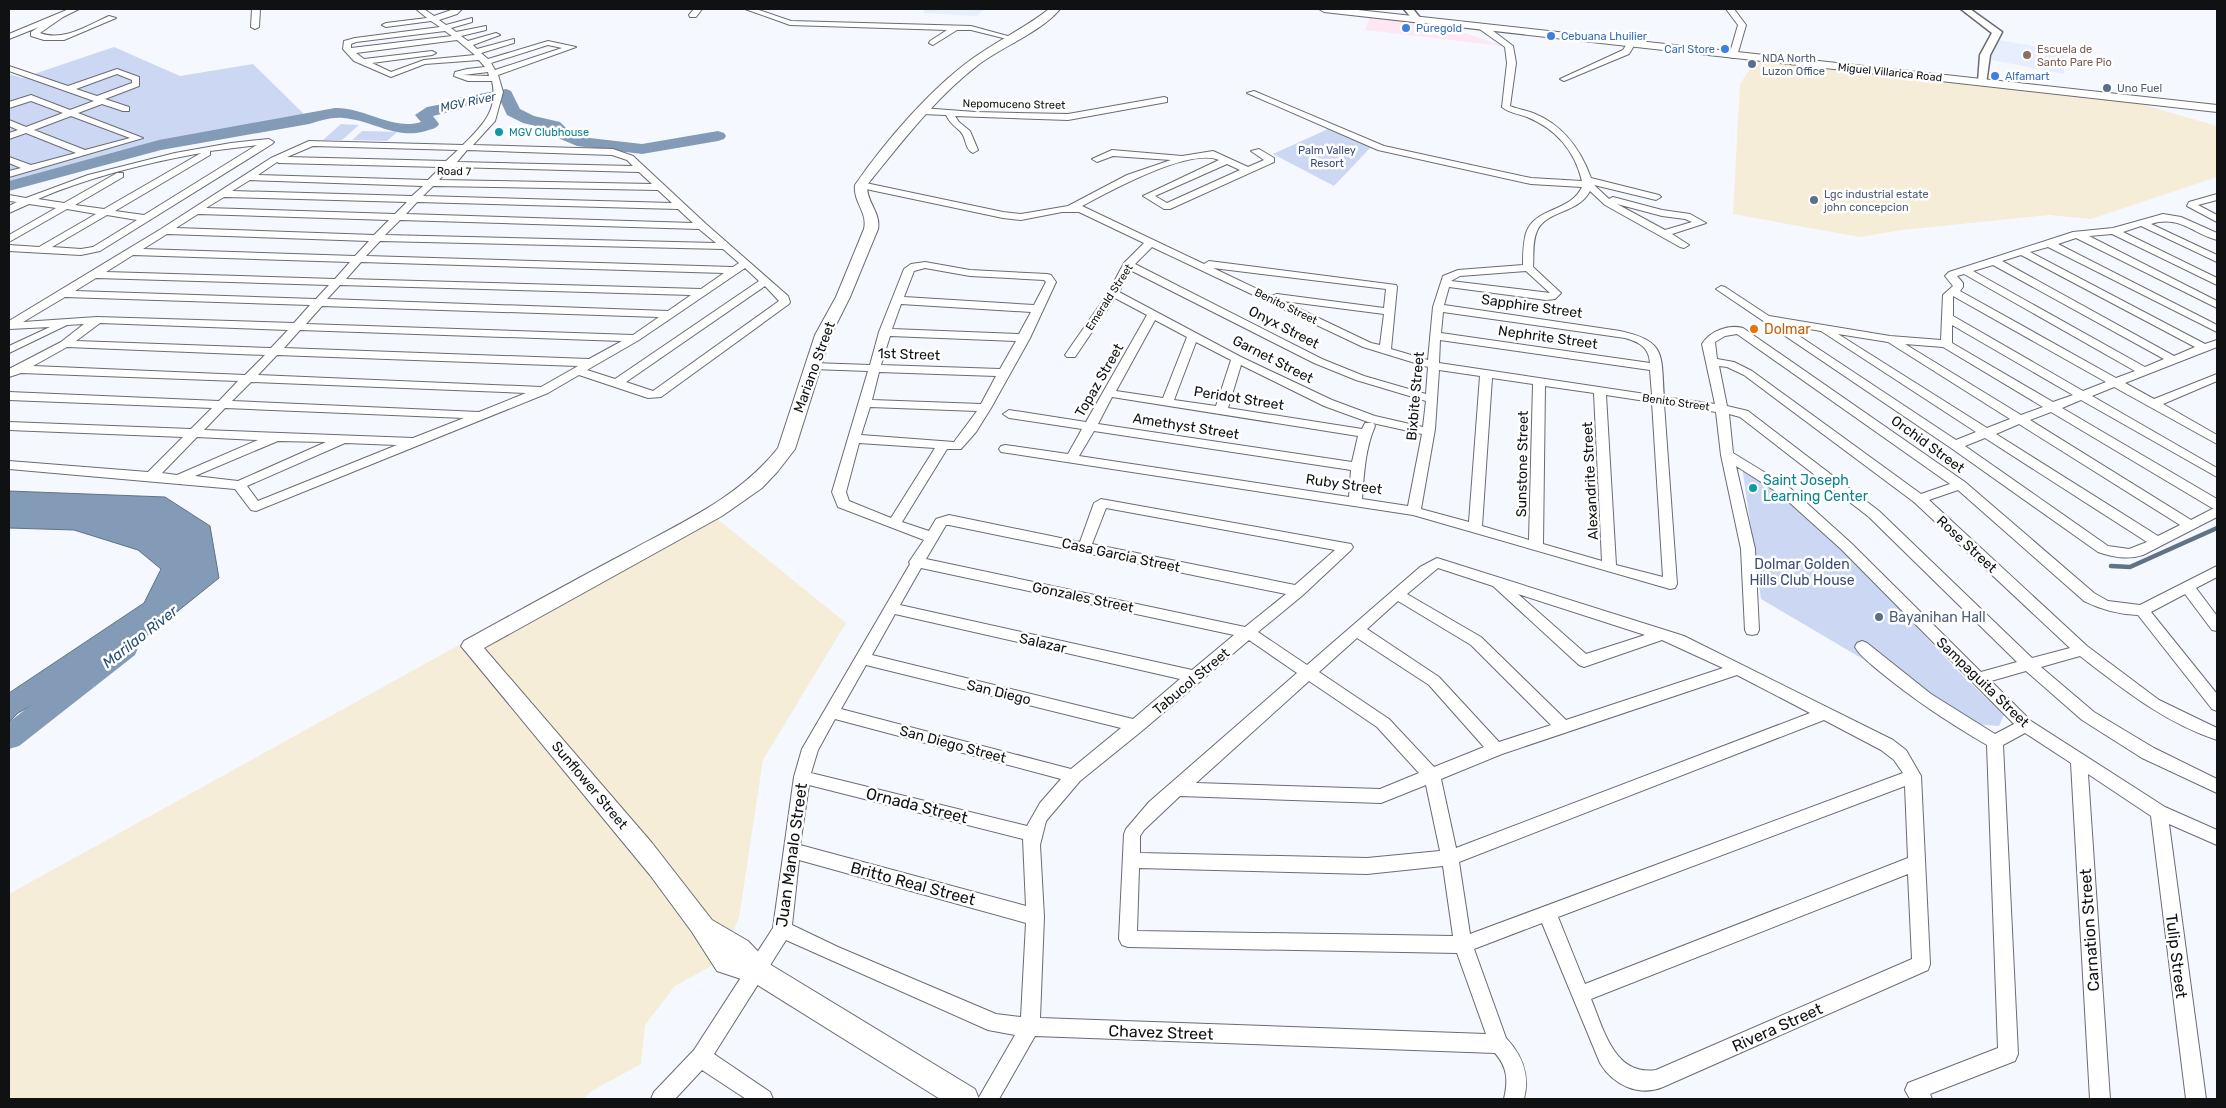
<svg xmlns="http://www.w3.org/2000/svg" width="2226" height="1108" font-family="Rubik,sans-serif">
	<rect width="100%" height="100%" fill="#f5f8fe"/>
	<polygon fill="#fee6f2" points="1371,15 1432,22 1503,46 1365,30"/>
	<g fill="#f6edd8">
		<polygon points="1756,60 2120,98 2217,126 2217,177 2091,219 2049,215 1902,230 1860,237 1733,214 1740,84"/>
		<polygon points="705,509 846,623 763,760 739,918 719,962 675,986 645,1025 641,1064 590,1092 584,1099 9,1099 9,894"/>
	</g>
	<g fill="#e7eefd">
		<polygon points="925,9 984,9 977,16 924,13"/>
		<polygon points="1998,40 2064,51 2064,74 1987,59"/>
	</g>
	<g fill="#ccd8f3">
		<polygon points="114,47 180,76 253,64 308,118 163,144 9,184 9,74 22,78"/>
		<polygon points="341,124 359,125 342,140 323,140"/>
		<polygon points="1328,129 1371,147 1334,186 1273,154"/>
		<polygon points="362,131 397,132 387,141 352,140"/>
		<polygon points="1742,466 1779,487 1842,548 1959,672 2004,715 1999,726 1973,724 1761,599"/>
	</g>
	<polygon fill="#839bb6" stroke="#607285" points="9,491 165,497 210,526 219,578 122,656 18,713 9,722 9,693 144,603 161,569 138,550 74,530 9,528"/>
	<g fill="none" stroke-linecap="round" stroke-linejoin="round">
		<polyline stroke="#607285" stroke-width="4.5" points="2111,566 2130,567 2217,528"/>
		<g fill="#839bb6" fill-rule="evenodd">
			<path d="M506,89L511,91L520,109L534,116L560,122L570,132L581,137L642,144L718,131L724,133L726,136L724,139L718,141L642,154L577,146L558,138L549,129L523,123L507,115L500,100L467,105L458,110L433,116L439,124C436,129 431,129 426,131C396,140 372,120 343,118C331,117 320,121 309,124L161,150L9,191V181L159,140L335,108C364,107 393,131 421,122L415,115L427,107L448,103L458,98Z"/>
			<polygon points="125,638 135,641 138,648 135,655 19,746 9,749 9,722 115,641"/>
		</g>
		<defs>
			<g id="minor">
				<path d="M69,9H79L63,17L40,33C64,42 88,25 109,16L116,18L64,40H44L31,36V32L39,27L9,39V34Z"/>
				<polygon points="252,9 260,9 259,27 255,29 251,27"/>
				<path d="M416,9H424L434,16L454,9H462L457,14L439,20L446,25L472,18V22L451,28L456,32L486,26V30L461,36L468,41L496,33L500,35L473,45L477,49L514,39V43L481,53L488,59L548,41L576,47L498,75L503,92L495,121L473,145L613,149L633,156L706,224L788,296L790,302L789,304L661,397L648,398L579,375L548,393L256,511L251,510L235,489L9,469V461L148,472L183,437L9,430V422L191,429L212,408L9,400V392L219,401L238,381L21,373L9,377V369L61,342L84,324L67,325L9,353V346L50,327L9,329V321L161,229L271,158L309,141L463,145C482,126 499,110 492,81H468L454,76L455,72L467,69L485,67L479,60L425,64L391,77L354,61L343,49L344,41L355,38L440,27L431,21L386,27L382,25L386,23L427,18ZM445,31L452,36L351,48V44L356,42ZM457,40L475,55L424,60L391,72L372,63L432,55L436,53L432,51L364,59L356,53ZM548,45L562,48L495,70L491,63ZM488,72L489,76L463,75ZM313,146L458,150L446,161L287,157ZM467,150L612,155L627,160L633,166L457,162ZM277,162L279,163L441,167L428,180L258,175ZM451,167L639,172L652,184L439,180ZM250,180L423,186L412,196L232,191ZM433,186L658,190L672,203L423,196ZM224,197L407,202L395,214L206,208ZM417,202L678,209L693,223L406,214ZM198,214L389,220L374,235L176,228ZM400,220L699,229L716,243L385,235ZM167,234L369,241L355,256L143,249ZM380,241L723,249L739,263L733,267L366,256ZM133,255L350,262L335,279L106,272ZM361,262L724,273L701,289L346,279ZM745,268L759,281L615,379L587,370L639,340ZM96,278L329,285L316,299L75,291ZM340,285L691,295L668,311L327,299ZM765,286L779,301L653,391L626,382ZM65,297L310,305L294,323L97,317L23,322ZM322,306L659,317L633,335L306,324ZM100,323L288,330L271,348L76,341ZM300,330L622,341L589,359L284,348ZM67,347L265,355L245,375L33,366ZM277,355L578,366L541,387L258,375ZM251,382L526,393L479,412L232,401ZM225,408L464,418L413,438L204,430ZM197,437L258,440L177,475L162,473ZM278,441L326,442L238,481L195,476ZM345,443L397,445L258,501L247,486Z"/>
				<polygon points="694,9 702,9 696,17 690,17 689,15"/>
				<polygon points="745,9 756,9 791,21 971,26 1015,38 1011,40 971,30 957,30 933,45 929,43 930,41 947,30 790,25"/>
				<polygon points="1726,9 1734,9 1746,25 1737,56 1733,58 1729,56 1738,25"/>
				<path d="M1478,24H1484L1513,46L1516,63L1510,106C1517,109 1525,110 1533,113C1563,125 1580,148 1591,178L1659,195L1661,197L1656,200L1594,185L1609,199L1613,197L1662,210L1690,214L1706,223L1672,234L1689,245L1684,248L1680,247L1605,205L1590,191C1578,214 1546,210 1537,231C1532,242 1534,255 1533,267L1561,293L1555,299L1546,300L1449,287L1444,305L1620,331C1667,341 1661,355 1664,397L1715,404L1702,344C1710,331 1728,324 1743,328L1965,482L2094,593L2108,601L2140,605L2217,566V577L2196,588L2217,616V631L2212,630L2185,594L2151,612L2217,694V711L2212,709L2138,615C2118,614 2102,610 2084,601L1958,490L1929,500L2087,646L2159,700L2217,728V740C2165,723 2123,689 2080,656L2041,667L2094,712L2154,748L2217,779V793L2142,758L2082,720L2026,671L1991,681L2031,721L2165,807L2217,830V845L2169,824L2206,1099H2186L2151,816L2088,774L2110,1099H2090L2071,763L2025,733L2003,745L2018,1054L2015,1061L1930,1094L1932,1099H1910L1905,1090L1908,1083L1998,1048L1987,745C1949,723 1913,699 1879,671C1871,664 1860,656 1855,647L1857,643L1862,641L1867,643L1931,694L1995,734L2014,724L1841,549L1780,494L1736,466L1755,549L1759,630L1757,634L1752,635L1747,634L1745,630L1741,549L1721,455L1716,412L1664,404L1677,584L1675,588L1670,589L1413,515L1001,452L999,449L1001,446L1005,445L1068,454L1082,429L1009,418L1003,414L1009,410L1086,422L1147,315L1115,298L1075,357H1067L1065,355L1108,293L1124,263L1144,243L1079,212H1062L1021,220L1003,218L861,188L856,185L861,182L1003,212L1021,214L1068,206L1127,175L1171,160L1113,156L1097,162L1092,159L1112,150L1182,156L1213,151L1248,167L1264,160L1251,151L1259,149L1274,158V162L1170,209H1164L1143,196L1219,160C1190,147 1110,191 1082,206L1204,264L1209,261L1396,285L1397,287L1391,349L1428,360L1433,307L1443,276L1458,270L1523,265C1523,255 1523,244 1526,233C1535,207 1571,212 1582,187L1531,184L1378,150L1247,93L1254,91L1384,146L1531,178L1582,181C1575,151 1556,129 1527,117C1519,114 1509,113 1502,107L1507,63L1505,47L1478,28ZM1227,164L1240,170L1167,203L1155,196ZM1617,204L1662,216L1685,219L1692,222L1665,230ZM1152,247L1363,347L1428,367L1426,394L1364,376L1322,359L1135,264ZM1213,268L1386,289L1384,308L1277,294L1272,296ZM1130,270L1314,363L1356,380L1426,401L1423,427L1375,416L1332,400L1241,357L1119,292ZM1526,271L1550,293L1451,281L1460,276ZM1283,301L1384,314L1380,345L1371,343ZM1443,312L1625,338C1639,342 1649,347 1650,363L1441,333ZM1155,320L1187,337L1163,398L1116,391ZM1737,334L1950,484L1921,494L1752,371L1734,362L1717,359L1715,342L1725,336ZM1440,340L1650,370L1652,395L1439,363ZM1196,342L1231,360L1216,406L1174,400ZM1241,365L1324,406L1368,422L1422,434L1408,506L1362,499C1364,474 1365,449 1375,426L1373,423H1365L1362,429L1228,408ZM1719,366L1727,367L1744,375L1914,502L2070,648L2032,658L1879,511L1748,411L1727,406ZM1439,370L1480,376L1469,522L1421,509L1435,429ZM1492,378L1533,384L1529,540L1482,526ZM1545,386L1594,393L1602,561L1543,544ZM1606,395L1652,402L1663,577L1616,565ZM1112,397L1358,436L1352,462L1098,424ZM1729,414L1740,417L1869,517L2017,662L1981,672L1851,543L1790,488L1733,453ZM1094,431L1351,470L1349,497L1079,456Z"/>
				<polygon points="1628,42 1635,44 1629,54 1564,81 1560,79 1623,50"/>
				<path d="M9,66L68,86L117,69L139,77V86L105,99L129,107V111H123L102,104L78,113L143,138L9,177V171L21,168L9,163V157L31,165L76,153L26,133L9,139V133L18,130L9,126V120L26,127L63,113L31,101L9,108V102L31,95L70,110L94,101L9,71ZM117,74L132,80V83L97,96L76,89ZM71,116L130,138L85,150L34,130Z"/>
				<path d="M1164,97L1167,98V102L1068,120L955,116L959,122L970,131L978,150L973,153C966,150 966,141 963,135C959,128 952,127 946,115L922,114L918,111L922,108L975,112L1068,114Z"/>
				<path d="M269,139L274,142L272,144L100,251L81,255L9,251V245L39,247L96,214L67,209L9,242V235L56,208L29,204L9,213V206L17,202L9,201V195L26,198L88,175L175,153L231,143ZM257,145L144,215L115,211L210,155V151ZM201,153L104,209L75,205L123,177V173H117L64,203L38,199C89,177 146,163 201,153ZM107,215L137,220L93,247L81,249L52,247Z"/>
				<polygon points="2217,194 2217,200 2198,205 2217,215 2217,222 2187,206 2189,202"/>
				<path d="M2163,214L2181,217L2217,233V240C2192,233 2179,215 2151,224L2217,255V262L2141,226L2123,232L2217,278V285L2112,234L2089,236L2217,301V308L2076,238L2058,244L2217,325V332L2048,247L2030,252L2205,344L2217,340V347L2125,383L2154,399L2217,374V381L2163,404L2217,435V444L2114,387L2092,396L2217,468V477L2081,400L2062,408L2217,499V517L2143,555C2127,560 2113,557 2098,552L1951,448L1716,289L1721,286L1725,287L1769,316L1890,336L1941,340L1943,295L1953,286L1945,276L1949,272L2073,232L2113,228ZM2021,255L2195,347L2174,356L2002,261ZM1993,265L2164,359L2145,367L1973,271ZM1964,274L2135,371L2116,378L1960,291L1963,287V283L1957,276ZM1953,296L2106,382L2083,391L1953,316ZM1781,324L1821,331L1976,432L1956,440ZM1952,325L2073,395L2053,402L1952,343ZM1838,334L1888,342L2010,419L1987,428ZM1905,344L1943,347L2043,407L2021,415ZM2051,412L2212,508H2214L2191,520L2030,420ZM2019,424L2180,525L2158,536L1996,434ZM1985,438L2147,542L2129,549L2108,546L1965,446Z"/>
				<path d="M925,262L970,270L1047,274L1051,275L1056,282L1030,338L991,408L976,432L961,449H947L902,522L929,531L936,519L949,515L1080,542L1094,503L1101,499L1351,544L1353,547L1351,550L1303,595L1258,632L1307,665L1420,567L1437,558L1684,636L1893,740L1906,750L1921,776L1930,964L1928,970L1663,1087C1639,1097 1613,1085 1600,1063L1542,923L1474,949L1506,1038C1523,1056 1530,1075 1524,1099H1504C1508,1081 1508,1068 1495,1053L1035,1036L999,1099H978L1015,1035L988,1030L786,940L714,1054L770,1092L773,1099H746L702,1070L675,1099H651L654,1092L694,1050L773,928L794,777L802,749L910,564L909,562L924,540L838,507L832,492L868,371L813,369L807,366L813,363L870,365L879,332L904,269L911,264ZM925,268L970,276L1044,280L1046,282L1034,305L904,297L914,271ZM901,304L1031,312L1019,334L892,329ZM890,336L1016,341L1000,369L881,365ZM879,372L996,376L981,404L872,400ZM870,407L977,411L954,442L861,435ZM859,443L935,448L891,518L849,501L846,492ZM1106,508L1335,550L1295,585L1092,544ZM946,525H949L1286,594L1245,627L926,559ZM921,568L1234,635L1192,670L900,605ZM1438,568L1493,586L1579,665L1584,667L1662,640L1723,668L1566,720L1481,637L1407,594ZM1518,594L1645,635L1586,654ZM1398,601L1471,645L1551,725L1499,742L1439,677L1367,629ZM895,614L1180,679L1133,719L872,655ZM1357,638L1429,685L1484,747L1434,767L1389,719L1319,672ZM1249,640L1297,673L1149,802L1126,829L1124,834L1119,939L1122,945L1128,947L1457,953L1486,1034L1040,1018L1044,917L1040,845L1046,821L1080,781L1143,730ZM866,665L1121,728L1071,769L841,709ZM1737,675L1810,713L1456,848L1441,779L1502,754ZM1309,681L1377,727L1419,773L1380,789L1196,783ZM835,719L1061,779L1040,803L1027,826L811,773L818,750ZM1824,720L1881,750L1894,760L1903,773L1470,934L1459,862ZM809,785L1023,839L1026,906L800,845ZM1426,785L1440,851L1367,858L1140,853V836L1144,830L1180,796L1381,803ZM1905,786L1908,858L1585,984L1558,917ZM799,860L1026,923L1021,1017L996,1014L838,947L792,925ZM1443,866L1453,936L1137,931L1139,868L1367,874ZM1908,874L1912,959L1656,1070C1614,1076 1604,1030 1591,999Z"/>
			</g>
			<g id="tertiary">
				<polygon points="1404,9 1413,9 1421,19 1414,21"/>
				<polygon points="1961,9 1970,9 2002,32 1990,55 1986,84 1983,85 1978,82 1980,55 1992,33"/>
			</g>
			<g id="secondary">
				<path d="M1049,9H1060C1041,32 1003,46 978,65C935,98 901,143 867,185C866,202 881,212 878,229L850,297L831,335L795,449L778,471L762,488L722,516L484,648L652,843L712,920L748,941L771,965L975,1089L979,1099H940L756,984L717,971L692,932L650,875L461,646L464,641C517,612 569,583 622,555C678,524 738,499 778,448L815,335L836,297L864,229C868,212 853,202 855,185C885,142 929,90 972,59C997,41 1025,28 1049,9Z"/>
				<polygon points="1319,9 1349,9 2217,105 2217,112 1324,12"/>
			</g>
		</defs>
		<use href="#minor" stroke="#696c73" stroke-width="2"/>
		<use href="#tertiary" stroke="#696c73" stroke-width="3"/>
		<use href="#secondary" stroke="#696c73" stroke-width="2"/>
		<use href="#minor" fill="#fff" fill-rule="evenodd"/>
		<use href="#tertiary" fill="#fff" fill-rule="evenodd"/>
		<use href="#secondary" fill="#fff" fill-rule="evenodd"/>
	</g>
	<g fill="#3f7fe0" stroke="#fff" stroke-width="2">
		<circle cx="1406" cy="28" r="5"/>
		<circle cx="1551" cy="36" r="5"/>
		<circle cx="1725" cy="49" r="5"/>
		<circle cx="1995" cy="76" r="5"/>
	</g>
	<circle fill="#8d6e63" stroke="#fff" stroke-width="2" cx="2027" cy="55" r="5"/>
	<g fill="#5c6f8a" stroke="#fff" stroke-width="2">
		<circle cx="1752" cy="64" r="5"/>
		<circle cx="2107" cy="88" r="5"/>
		<circle cx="1814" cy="200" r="5"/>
		<circle cx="1879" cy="617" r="5"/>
	</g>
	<g fill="#0f9aa8" stroke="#fff" stroke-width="2">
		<circle cx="499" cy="132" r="5"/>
		<circle cx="1753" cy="488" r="5"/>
	</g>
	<circle fill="#e8710a" stroke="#fff" stroke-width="2" cx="1754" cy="329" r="5"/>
	<g text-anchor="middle" stroke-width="5" stroke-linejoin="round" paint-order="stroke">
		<g font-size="11" fill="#366cbe" stroke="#fff" text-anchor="start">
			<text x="1416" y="32">Puregold</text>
			<text x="1561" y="40">Cebuana Lhuilier</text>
			<text x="1715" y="53" text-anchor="end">Carl Store</text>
			<text x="2005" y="80">Alfamart</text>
		</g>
		<g font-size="11" fill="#785e54" stroke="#fff" text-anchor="start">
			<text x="2037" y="53">Escuela de<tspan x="2037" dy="13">Santo Pare Pio</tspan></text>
		</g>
		<g font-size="11" fill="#4e5e75" stroke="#fff" text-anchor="start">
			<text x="1762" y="62">NDA North<tspan x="1762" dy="13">Luzon Office</tspan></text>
			<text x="2117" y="92">Uno Fuel</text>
			<text x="1824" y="198">Lgc industrial estate<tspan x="1824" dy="13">john concepcion</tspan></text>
		</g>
		<g font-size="11" fill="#0f1113" stroke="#fff">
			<text transform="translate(1890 72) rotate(6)" y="4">Miguel Villarica Road</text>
			<text transform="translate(1014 104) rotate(1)" y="4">Nepomuceno Street</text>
			<text transform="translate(454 171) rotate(1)" y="4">Road 7</text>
			<text transform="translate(1109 297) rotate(-57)" y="4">Emerald Street</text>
			<text transform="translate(1286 306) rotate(26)" y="4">Benito Street</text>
			<text transform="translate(1676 402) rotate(8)" y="4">Benito Street</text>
		</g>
		<g font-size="11" fill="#0d838f" stroke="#fff" text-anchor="start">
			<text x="509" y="136">MGV Clubhouse</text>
		</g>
		<g font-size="11" fill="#394c78" stroke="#fff">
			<text x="1327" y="154">Palm Valley<tspan x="1327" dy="13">Resort</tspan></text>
		</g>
		<g font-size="12" font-style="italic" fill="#294e75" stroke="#fff">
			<text transform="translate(468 102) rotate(-12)" y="4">MGV River</text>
		</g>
		<g font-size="14" fill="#0f1113" stroke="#fff">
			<text transform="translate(1532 306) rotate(8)" y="5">Sapphire Street</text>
			<text transform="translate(1284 327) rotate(27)" y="5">Onyx Street</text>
			<text transform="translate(1548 337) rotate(8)" y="5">Nephrite Street</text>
			<text transform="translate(909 354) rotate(2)" y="5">1st Street</text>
			<text transform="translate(1273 359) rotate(27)" y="5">Garnet Street</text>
			<text transform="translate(814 367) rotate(-70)" y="5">Mariano Street</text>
			<text transform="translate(1099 380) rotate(-60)" y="5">Topaz Street</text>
			<text transform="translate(1415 396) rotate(-85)" y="5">Bixbite Street</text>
			<text transform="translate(1239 398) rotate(9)" y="5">Peridot Street</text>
			<text transform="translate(1186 426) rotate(9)" y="5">Amethyst Street</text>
			<text transform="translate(1928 444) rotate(36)" y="5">Orchid Street</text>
			<text transform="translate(1522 464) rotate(-89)" y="5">Sunstone Street</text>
			<text transform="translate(1590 481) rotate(-93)" y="5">Alexandrite Street</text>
			<text transform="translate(1344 484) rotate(8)" y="5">Ruby Street</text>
			<text transform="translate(1967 544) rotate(43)" y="5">Rose Street</text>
			<text transform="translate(1121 555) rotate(12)" y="5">Casa Garcia Street</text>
			<text transform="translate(1083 597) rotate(12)" y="5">Gonzales Street</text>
			<text transform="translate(1043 643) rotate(13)" y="5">Salazar</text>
			<text transform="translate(1191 681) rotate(-40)" y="5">Tabucol Street</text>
			<text transform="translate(1983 682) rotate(44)" y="5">Sampaguita Street</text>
			<text transform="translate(999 692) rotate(14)" y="5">San Diego</text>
			<text transform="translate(953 744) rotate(15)" y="5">San Diego Street</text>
			<text transform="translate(590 785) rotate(50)" y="5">Sunflower Street</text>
		</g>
		<g font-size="14" fill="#c56008" stroke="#fff" text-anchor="start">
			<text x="1764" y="334">Dolmar</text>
		</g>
		<g font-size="14" fill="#0d838f" stroke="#fff" text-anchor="start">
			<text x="1763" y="485">Saint Joseph<tspan x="1763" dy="16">Learning Center</tspan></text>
		</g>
		<g font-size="14" fill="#394c78" stroke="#fff">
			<text x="1802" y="569">Dolmar Golden<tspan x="1802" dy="16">Hills Club House</tspan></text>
		</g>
		<g font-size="14" fill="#4e5e75" stroke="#fff" text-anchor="start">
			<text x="1889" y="622">Bayanihan Hall</text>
		</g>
		<g font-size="15" font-style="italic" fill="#294e75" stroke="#fff">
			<text transform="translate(140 637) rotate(-38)" y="5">Marilao River</text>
		</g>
		<g font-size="16" fill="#0f1113" stroke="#fff">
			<text transform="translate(917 805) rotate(14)" y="6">Ornada Street</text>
			<text transform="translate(791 855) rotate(-82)" y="6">Juan Manalo Street</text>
			<text transform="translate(913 883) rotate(15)" y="6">Britto Real Street</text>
			<text transform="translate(2089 930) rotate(-94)" y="6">Carnation Street</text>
			<text transform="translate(2177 956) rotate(83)" y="6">Tulip Street</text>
			<text transform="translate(1777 1027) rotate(-24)" y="6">Rivera Street</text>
			<text transform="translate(1161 1032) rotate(2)" y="6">Chavez Street</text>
		</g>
	</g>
	<rect width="2226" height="1108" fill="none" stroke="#0f1113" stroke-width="20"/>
</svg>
